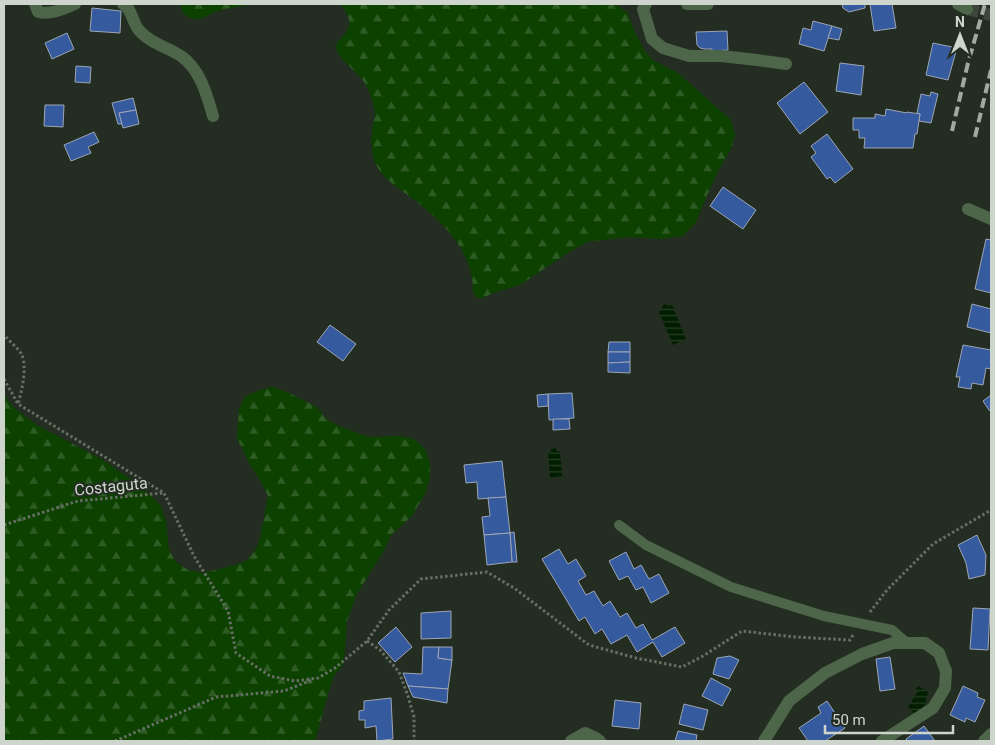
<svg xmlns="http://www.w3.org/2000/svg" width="995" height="745" font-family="Roboto,sans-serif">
	<defs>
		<pattern id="forest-firs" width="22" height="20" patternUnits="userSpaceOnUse" patternTransform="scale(1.25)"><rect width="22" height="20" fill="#0c4100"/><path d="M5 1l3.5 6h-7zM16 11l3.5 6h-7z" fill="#2e5c24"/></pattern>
		<pattern id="water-rules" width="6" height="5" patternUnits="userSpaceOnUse" patternTransform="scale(1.25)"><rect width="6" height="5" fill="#021e00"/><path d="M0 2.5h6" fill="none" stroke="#263e24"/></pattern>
	</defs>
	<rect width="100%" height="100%" fill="#232d21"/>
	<g fill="url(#forest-firs)">
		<path d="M181,4H253C240,7 226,8 214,12C209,14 204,19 199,19C189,20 180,14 181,4Z"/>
		<path d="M341,4H616L628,13L632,26L644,50L653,60L678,73L731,120L735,134L732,147L718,171L701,209L696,222L683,236L661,239L628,237L587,242L566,254L520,285L499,291L479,299L473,293C474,251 443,222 412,198C401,190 388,182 380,171C372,161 370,143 372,131C372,125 375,119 375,113C374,107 372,99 370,94C368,88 363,79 358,75C349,65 339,59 335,46C349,28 356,27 341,4Z"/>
		<polygon points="272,387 287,392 317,407 326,419 339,426 369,437 399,436 414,439 425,449 430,463 430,477 426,492 412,516 391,535 386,547 357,594 347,621 345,651 343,665 333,677 315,741 4,741 4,395 14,408 37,425 103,460 140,486 151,496 161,506 166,521 169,550 176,562 188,570 203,573 232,566 246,561 255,551 260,538 268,496 262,484 248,461 237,438 239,409 245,397 257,391"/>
	</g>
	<g fill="url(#water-rules)">
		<polygon points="667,304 667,306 672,305 686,339 673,345 659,312 662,309 663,305"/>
		<polygon points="556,448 557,452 560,451 562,476 550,478 548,452 551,452 551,449"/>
		<polygon points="918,686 928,692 925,705 915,714 908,707 918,691 916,689"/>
	</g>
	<g fill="#365a9e" stroke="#9da6b6">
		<polygon points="842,4 865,4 865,8 849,12 843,8"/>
		<polygon points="870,4 892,4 896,28 874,31"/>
		<polygon points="92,8 121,11 120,33 90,31"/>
		<polygon points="813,21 832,26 824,51 799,44 803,28 811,30"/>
		<polygon points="832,26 842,29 839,40 828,38"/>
		<polygon points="727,31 728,50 712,51 712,49 704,49 700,48 697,45 696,32"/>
		<polygon points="67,33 74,49 52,59 45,43"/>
		<polygon points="933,43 957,48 948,80 926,75"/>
		<polygon points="840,63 864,66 861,95 836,91"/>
		<polygon points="76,66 91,67 90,83 75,82"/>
		<polygon points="804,82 828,112 800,134 777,103"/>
		<polygon points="931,92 938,94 931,123 919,121 920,114 917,113 921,94 930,96"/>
		<polygon points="133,98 136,110 119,113 122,124 118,124 112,103"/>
		<polygon points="45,105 64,105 63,127 44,126"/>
		<polygon points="886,109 907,113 907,112 920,114 917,134 915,134 913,148 864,148 865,138 859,138 859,130 853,130 853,118 875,118 875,114 885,116"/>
		<polygon points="136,110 139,124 123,128 119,113"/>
		<polygon points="94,132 99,142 88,147 91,153 71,161 64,145"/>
		<polygon points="827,134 853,169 835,183 830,177 827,179 811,157 816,153 811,146"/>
		<polygon points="723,187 756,210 743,229 710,206"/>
		<polygon points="986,239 991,240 991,293 975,289"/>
		<polygon points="972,304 991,309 991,333 967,327"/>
		<polygon points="330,325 356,344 343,361 317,342"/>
		<polygon points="609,342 630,342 630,352 608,352"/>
		<polygon points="963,345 991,350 991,369 986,368 983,385 972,383 971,389 958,387 960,377 956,377"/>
		<polygon points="608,352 630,352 630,362 608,363"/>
		<polygon points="630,362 630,373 608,372 608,363"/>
		<polygon points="572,393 574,418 549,420 548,394"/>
		<polygon points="548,394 548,406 538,407 537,395"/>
		<polygon points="991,395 991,411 989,410 983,401"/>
		<polygon points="553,419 569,419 570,429 553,430"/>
		<polygon points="502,461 506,497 478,499 477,482 466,483 464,465"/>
		<polygon points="506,497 510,533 484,535 482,517 490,516 488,498"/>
		<polygon points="514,532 517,562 512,562 510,533"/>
		<polygon points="510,533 512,562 487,565 484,535"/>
		<polygon points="977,535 986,555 985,575 969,579 966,563 958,545"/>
		<polygon points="559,549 568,564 576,559 586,576 578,581 586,595 594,591 603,606 610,601 620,617 627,613 636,628 643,624 652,640 675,627 685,643 662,657 653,642 637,652 627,635 611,644 602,629 595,634 585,617 579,621 542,559"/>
		<polygon points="626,552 634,569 641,565 649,579 659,574 669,593 651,603 643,587 636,590 628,576 619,580 609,561"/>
		<polygon points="973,608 990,609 988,650 970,649"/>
		<polygon points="451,611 451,638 421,639 421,613"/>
		<polygon points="396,627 412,647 395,662 378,643"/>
		<polygon points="423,647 439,647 438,658 452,660 448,689 408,686 403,673 422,674"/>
		<polygon points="439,647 452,647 452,660 438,658"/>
		<polygon points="730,656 739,660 729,679 713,674 717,658"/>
		<polygon points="890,657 895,689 880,691 876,659"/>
		<polygon points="711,678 731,689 722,706 702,696"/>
		<polygon points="408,686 448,689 447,703 413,697"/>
		<polygon points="963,686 978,693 977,697 985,700 975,722 966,718 965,722 950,715"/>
		<polygon points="391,698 393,739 377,741 376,726 365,728 365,720 359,720 359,711 364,710 364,701"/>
		<polygon points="615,700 641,703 639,729 612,726"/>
		<polygon points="827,701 845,728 825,741 808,741 799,728 821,713 818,707"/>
		<polygon points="684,704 708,710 703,730 679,724"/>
		<polygon points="924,726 935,741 907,741 906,739"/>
		<polygon points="678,731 697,735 696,741 675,741"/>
	</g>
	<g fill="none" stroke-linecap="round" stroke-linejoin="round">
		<polyline stroke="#3d463b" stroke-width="12" stroke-dasharray="12 6" stroke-linecap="butt" points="967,9 991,15"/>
		<g stroke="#666f64" stroke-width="3" stroke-dasharray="2.5 2.5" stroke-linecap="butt">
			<path d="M6,337C10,342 19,349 22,355C27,369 22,390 18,404"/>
			<polyline points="4,379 18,404 164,493 194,556 228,611 236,653 270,676 295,681 318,678 335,668 367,641 389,610 421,579 487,572 514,588 589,645 636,658 682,667 703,656 742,631 795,637 850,640 853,635"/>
			<polyline points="4,525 78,501 163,493"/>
			<polyline points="870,612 887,590 933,544 991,510"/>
			<polyline points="367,641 380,650 399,672 408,696 414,717 414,741"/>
			<polyline points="115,741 216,697 284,691 312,680"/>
		</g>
		<polyline stroke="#4d6548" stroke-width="10" points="619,525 646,545 731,587 824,616 892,630 907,643"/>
		<g stroke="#4d6548" stroke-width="12">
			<path d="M35,4L38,12C51,15 63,9 75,4"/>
			<path d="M123,4C132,9 132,21 138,29C149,43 167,47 181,56C200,69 207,95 213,116"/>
			<polyline points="646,4 643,9 652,39 663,48 689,56 721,56 757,60 786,64"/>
			<polyline points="687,4 708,4"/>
			<polyline points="958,4 967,9"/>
			<polyline points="968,209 991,219"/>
			<polyline points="571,741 585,733 596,738 600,741"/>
			<polyline points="764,741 789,701 825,673 862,654 893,643 925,643 939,653 946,671 945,688 933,708 882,741"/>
			<polyline points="984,741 991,734"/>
		</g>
		<g stroke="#a2a9a0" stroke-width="4" stroke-dasharray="10 5" stroke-linecap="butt">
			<polyline points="952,131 968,63 985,4"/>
			<polyline points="975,137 991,70"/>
		</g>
	</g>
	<g text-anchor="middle" stroke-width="4" stroke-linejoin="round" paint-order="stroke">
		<g font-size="16" fill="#ced5cd" stroke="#232d21">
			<text transform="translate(111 486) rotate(-6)" y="6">Costaguta</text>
		</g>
	</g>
	<rect width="995" height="745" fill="none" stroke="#ced5cd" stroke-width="10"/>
	<g transform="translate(960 35)" stroke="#232d21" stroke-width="4" paint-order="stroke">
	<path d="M0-4L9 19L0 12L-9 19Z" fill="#ced5cd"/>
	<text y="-8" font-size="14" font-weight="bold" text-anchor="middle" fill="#ced5cd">N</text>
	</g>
	<path d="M825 725v8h128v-8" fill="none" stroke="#ced5cd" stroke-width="2.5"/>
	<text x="832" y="725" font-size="15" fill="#ced5cd" stroke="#232d21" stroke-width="4" paint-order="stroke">50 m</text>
</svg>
